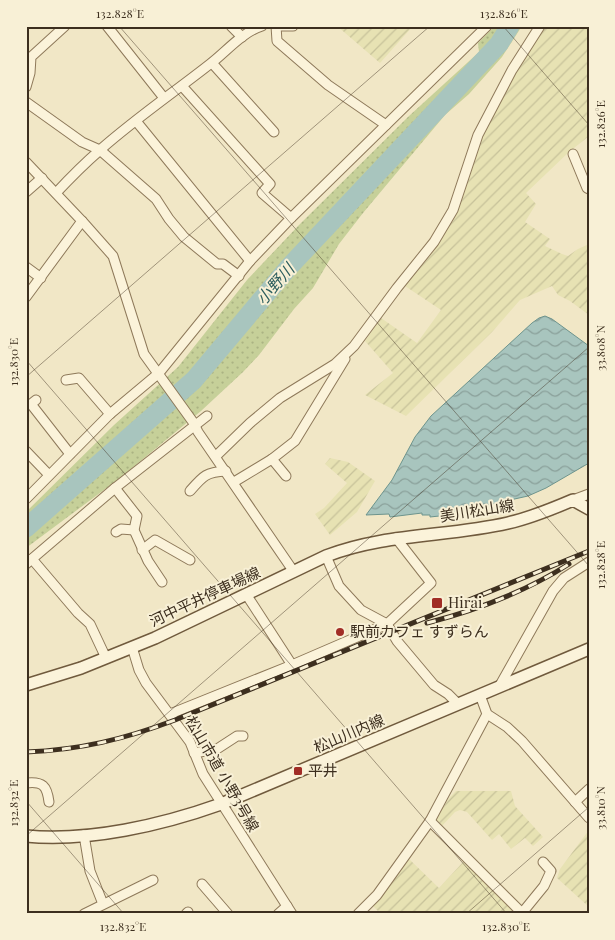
<svg xmlns="http://www.w3.org/2000/svg" width="615" height="940" font-family="'Playfair Display','Noto Sans JP',serif">
	<defs>
		<pattern id="farmland-furrows" width="10" height="10" patternUnits="userSpaceOnUse" patternTransform="scale(1.25)"><rect width="10" height="10" fill="#e7e2b3"/><path d="M-1 1l2-2M0 10L10 0M9 11l2-2" fill="none" stroke="#c7c29a"/></pattern>
		<pattern id="grass-dots" width="8" height="8" patternUnits="userSpaceOnUse" patternTransform="scale(1.25)"><rect width="8" height="8" fill="#c6d099"/><path d="M2 2h.1M6 6h.1" fill="none" stroke="#abb383" stroke-width="1.8" stroke-linecap="round"/></pattern>
		<pattern id="water-waves" width="16" height="10" patternUnits="userSpaceOnUse" patternTransform="scale(1.25)"><rect width="16" height="10" fill="#a8c5be"/><path d="M0 5q4-4 8 0t8 0" fill="none" stroke="#8aa09a"/></pattern>
	</defs>
	<rect width="100%" height="100%" fill="#f1e7c6"/>
	<g fill="url(#farmland-furrows)">
		<polygon points="337,26 413,26 380,63"/>
		<polygon points="545,26 589,26 589,136 569,152 526,193 536,204 525,222 550,239 545,246 562,254 568,256 578,249 589,244 589,315 570,301 558,295 552,286 520,300 492,332 406,416 365,395 393,373 365,341 381,318 417,343 441,310 405,286 436,248 454,219 463,196 470,171 488,122 522,62"/>
		<polygon points="330,458 348,462 375,481 357,512 330,535 315,514 324,508 347,483 325,464"/>
		<polygon points="456,791 511,791 515,806 543,837 533,846 525,838 511,849 499,834 492,840 467,812 460,810 455,812 441,827 436,819 449,798"/>
		<polygon points="589,830 589,907 557,878 560,869"/>
		<polygon points="408,858 439,888 465,860 519,914 381,914 372,905"/>
	</g>
	<polygon fill="url(#grass-dots)" points="495,26 522,26 502,57 469,94 445,115 363,213 339,244 313,288 294,309 259,355 243,372 201,411 120,478 26,548 26,512 114,425 178,367 247,280 299,225 409,116 479,52 478,43"/>
	<polygon fill="url(#water-waves)" stroke="#6d948d" points="545,316 552,319 589,346 589,463 546,488 528,496 461,511 458,514 430,517 430,515 422,515 422,513 390,517 389,514 366,515 392,480 415,437 431,416 532,323 539,318"/>
	<g fill="none" stroke-linecap="round" stroke-linejoin="round">
		<polyline stroke="#a8c5be" stroke-width="19" points="26,528 194,380 288,268 499,44 510,26"/>
		<defs>
			<g id="street">
				<polyline points="107,26 164,98"/>
				<polyline points="231,26 242,37"/>
				<polyline points="276,26 277,41 328,85 386,125"/>
				<polyline points="278,26 293,26"/>
				<polyline points="212,63 274,132"/>
				<polyline points="182,86 270,184 262,193 291,218"/>
				<polyline points="26,87 30,73 31,57 65,26"/>
				<polyline points="26,102 82,142 100,150 156,199 169,219 184,237 217,264 223,264 239,276"/>
				<polyline points="136,121 250,261"/>
				<polyline points="573,154 587,188 589,189"/>
				<polyline points="26,162 82,221 113,256 144,354 193,422 198,432 294,572"/>
				<polyline points="26,192 42,178"/>
				<path d="M56,193C70,178 85,163 100,150C135,119 173,93 210,64C226,52 242,32 262,26"/>
				<polyline points="26,267 41,278"/>
				<polyline points="26,297 82,221"/>
				<polyline points="66,380 79,378 110,414"/>
				<polyline points="36,400 31,404 70,454"/>
				<polyline points="26,451 49,475"/>
				<polyline points="216,456 250,423 280,398 335,364 354,346 397,288 434,242 453,210 478,135 512,70 540,26"/>
				<polyline points="272,459 286,476"/>
				<polyline points="234,482 272,459 295,441 345,359"/>
				<polyline points="115,488 137,516 134,530 148,561 162,582"/>
				<path d="M190,491C203,476 206,472 226,471"/>
				<polyline points="26,499 110,414 159,373 250,261 291,218 487,26"/>
				<polyline points="573,500 589,494"/>
				<polyline points="116,532 121,529 134,530"/>
				<polyline points="142,550 155,540 190,560"/>
				<polyline points="326,556 339,586 361,610 387,624 397,641 434,685 448,694 458,704"/>
				<polyline points="32,559 78,613 90,624 106,658"/>
				<polyline points="26,564 115,488 207,416"/>
				<polyline points="246,594 292,665"/>
				<polyline points="132,647 139,670 146,683 190,742 203,774 292,914"/>
				<polyline points="499,687 553,591 564,578 589,562"/>
				<polyline points="480,695 487,714 507,727 522,741 589,818"/>
				<polyline points="170,714 292,665 387,624 431,583 396,538"/>
				<polyline points="194,753 217,749 237,736 243,736"/>
				<path d="M26,783C43,781 47,786 49,802"/>
				<polyline points="575,802 589,789"/>
				<polyline points="430,821 523,914"/>
				<polyline points="84,835 90,871 103,904"/>
				<polyline points="202,884 228,914"/>
				<polyline points="522,913 544,886 551,871 543,862"/>
				<polyline points="84,914 153,880"/>
				<polyline points="186,914 188,912"/>
				<polyline points="278,914 287,906"/>
				<polyline points="358,914 377,895 430,821 487,714"/>
			</g>
			<g id="secondary">
				<path d="M26,685L81,668L155,638L326,556C386,533 447,537 508,523C530,518 552,509 573,500L589,509"/>
				<path d="M26,836C89,842 162,825 221,804L589,649"/>
			</g>
		</defs>
		<use href="#street" stroke="#8e795a" stroke-width="11"/>
		<use href="#secondary" stroke="#705a3d" stroke-width="14"/>
		<use href="#street" stroke="#fbf3da" stroke-width="9"/>
		<use href="#secondary" stroke="#fbf3da" stroke-width="11"/>
		<defs>
			<g id="rail">
				<path d="M427,623C477,610 525,592 569,564"/>
				<path d="M26,752C80,750 125,739 175,720L589,551"/>
			</g>
		</defs>
		<use href="#rail" stroke="#3d2f1f" stroke-width="5"/>
		<use href="#rail" stroke="#f8f0d6" stroke-width="3" stroke-dasharray="9" stroke-linecap="butt"/>
	</g>
	<path fill="none" stroke="#3d2f1f" stroke-width="1" stroke-opacity="0.45" d="M119,26L589,566M503,26L589,125M26,360L507,914M26,377L430,26M26,801L124,914M26,836L589,347M466,914L589,807"/>
	<g fill="#a12d26" stroke="#f8f0d6" stroke-width="2">
		<rect x="431" y="597" width="12" height="12" rx="2.5"/>
		<circle cx="340" cy="632" r="5"/>
		<rect x="293" y="766" width="10" height="10" rx="2.5"/>
	</g>
	<g text-anchor="middle" stroke-width="4" stroke-linejoin="round" paint-order="stroke">
		<g font-size="15" fill="#3d2f1f" stroke="#f8f0d6">
			<text transform="translate(477 511) rotate(-9)" y="5">美川松山線</text>
			<text transform="translate(205 597) rotate(-25)" y="5">河中平井停車場線</text>
			<text transform="translate(349 734) rotate(-23)" y="5">松山川内線</text>
			<text transform="translate(222 774) rotate(60)" y="5">松山市道 小野3号線</text>
		</g>
		<g font-size="15" fill="#3d2f1f" stroke="#f8f0d6" text-anchor="start">
			<text x="448" y="608">Hirai</text>
			<text x="350" y="637">駅前カフェ すずらん</text>
			<text x="308" y="776">平井</text>
		</g>
		<g font-size="16" font-style="italic" fill="#2d5e5e" stroke="#f8f0d6">
			<text transform="translate(275 284) rotate(-49)" y="6">小野川</text>
		</g>
	</g>
	<rect width="615" height="940" fill="none" stroke="#f8f0d6" stroke-width="55"/>
	<rect x="28" y="28" width="560" height="884" fill="none" stroke="#3d2f1f" stroke-width="2"/>
	<g font-size="12" text-anchor="middle" fill="#3d2f1f">
		<text x="120" y="18">132.828°E</text>
		<text x="504" y="18">132.826°E</text>
		<text transform="translate(601 124) rotate(-90)" y="4">132.826°E</text>
		<text transform="translate(601 348) rotate(-90)" y="4">33.808°N</text>
		<text transform="translate(14 362) rotate(-90)" y="4">132.830°E</text>
		<text transform="translate(601 565) rotate(-90)" y="4">132.828°E</text>
		<text transform="translate(14 803) rotate(-90)" y="4">132.832°E</text>
		<text transform="translate(601 808) rotate(-90)" y="4">33.810°N</text>
		<text x="123" y="931">132.832°E</text>
		<text x="506" y="931">132.830°E</text>
	</g>
</svg>
